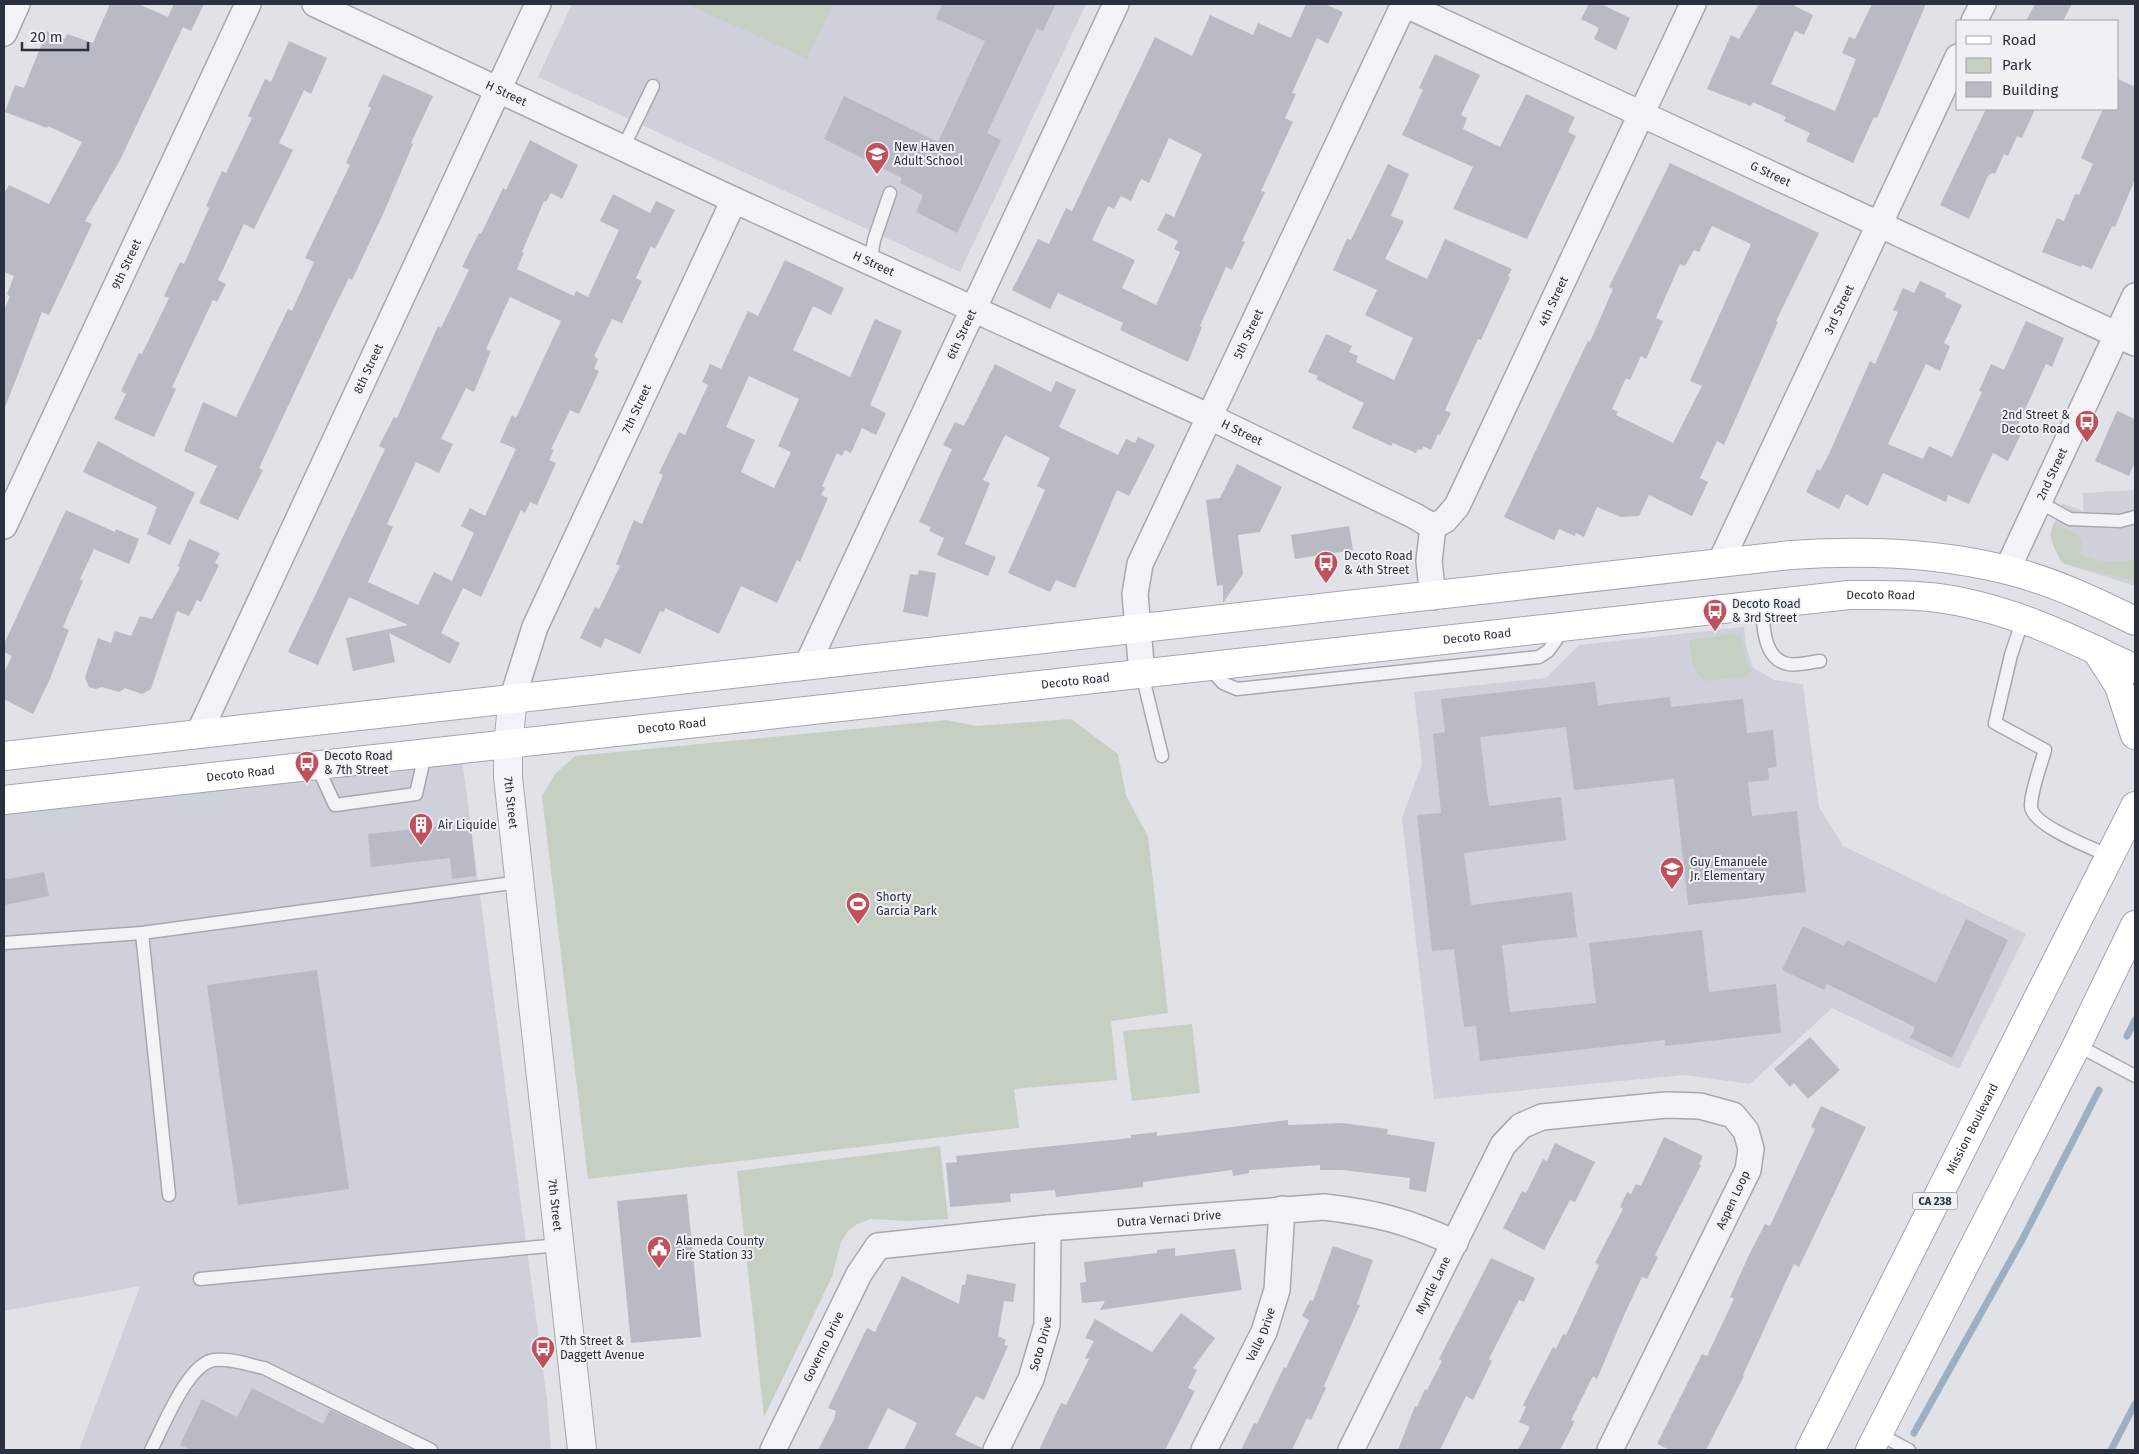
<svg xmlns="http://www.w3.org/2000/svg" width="2139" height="1454" font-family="'Fira Sans',sans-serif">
	<rect width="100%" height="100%" fill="#e0e2e7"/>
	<g fill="#ced1d9">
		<polygon points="572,4 1086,4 960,272 538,77"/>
		<polygon points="2135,490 2135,586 2062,563 2050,535 2062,503 2083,511 2083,493"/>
		<polygon points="1744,627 1746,646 1753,668 1775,680 1803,684 1819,807 1843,846 2026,934 1959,1069 1832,1008 1750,1084 1684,1075 1434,1099 1402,818 1422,764 1414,692 1546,678 1579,645"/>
		<polygon points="462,759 547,1400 551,1450 79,1450 140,1286 4,1311 4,810"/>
	</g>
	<g fill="#c5d0c2">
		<polygon points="687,4 833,4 807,59"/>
		<path d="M2054,523L2077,535L2082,540L2079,555L2106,562L2135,560V581L2062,563C2055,549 2047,538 2054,523Z"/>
		<path d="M1740,633L1743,650L1751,671L1748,676L1705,681C1691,672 1692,655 1689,640Z"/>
		<polygon points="1071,719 1118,754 1126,795 1148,837 1168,1013 1111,1021 1117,1080 1014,1089 1019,1128 588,1179 542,796 555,774 575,756 947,720 976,726"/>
		<polygon points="1192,1024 1200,1093 1132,1101 1123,1031"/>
		<polygon points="940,1146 948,1219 907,1221 871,1219 857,1224 848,1231 841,1242 832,1277 764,1417 737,1171"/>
	</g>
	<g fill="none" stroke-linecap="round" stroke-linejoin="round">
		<g stroke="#9eafc4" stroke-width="7">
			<polyline points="2127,1036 2135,1020"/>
			<polyline points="1914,1433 2022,1240 2099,1090"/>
			<polyline points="2111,1450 2135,1404"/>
		</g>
	</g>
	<g fill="#b8bbc4" fill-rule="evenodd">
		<polygon points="110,4 138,4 168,17 174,4 204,4 191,31 183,27 120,160 85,221 92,224 49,315 42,312 4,410 4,311 10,296 7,294 14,276 4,272 4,194 9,185 49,204 82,142 48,126 47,128 5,112 15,85 24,88 47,31 65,39 67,34 93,43"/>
		<polygon points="942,4 1056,4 1043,31 1037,28 987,133 1001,140 957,233 916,212 923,195 900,183 902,178 824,139 844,96 938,142 985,41 936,19"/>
		<path d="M1306,4H1325L1343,12L1328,44L1317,38L1292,93L1296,94L1285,118L1293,122L1261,191L1265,192L1242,241L1245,242L1232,270L1226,267L1200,326L1202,327L1188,362L1120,330L1123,323L1058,293L1050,309L1012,290L1038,239L1049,244L1066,208L1072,211L1155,37L1192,56L1210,15L1253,35L1258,23L1291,38ZM1169,138L1202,154L1174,217L1166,213L1157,230L1178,241L1174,249L1180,252L1156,305L1122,288L1135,260L1092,240L1108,206L1114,209L1121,196L1131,201L1141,179L1149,183Z"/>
		<polygon points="1589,4 1601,4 1630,18 1616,50 1594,39 1599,28 1581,19"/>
		<polygon points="1759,4 1791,4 1813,15 1804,35 1795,31 1771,84 1835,111 1856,59 1842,53 1849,37 1855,39 1872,4 1926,4 1877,118 1874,117 1853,163 1806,141 1810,133 1784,121 1786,117 1753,102 1751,106 1707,89 1731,35 1739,39"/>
		<polygon points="2035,4 2072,4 2063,21 2026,21"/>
		<polygon points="289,41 327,58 311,94 304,90 279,143 293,150 254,229 244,224 218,280 226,284 217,302 213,300 179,372 172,387 176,389 154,437 114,419 126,394 121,391 139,353 142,354 169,298 164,296 180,262 184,264 209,208 206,206 222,171 226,173 252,118 248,116 265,79 271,82"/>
		<polygon points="1435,54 1480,75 1461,115 1467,118 1463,129 1500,147 1526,94 1575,117 1568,132 1576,136 1527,239 1453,209 1473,167 1402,135 1423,90 1419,88"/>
		<polygon points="383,74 433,96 411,143 413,144 384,212 352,280 349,278 327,323 259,468 263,470 238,520 199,503 217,466 184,451 203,402 236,417 288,309 292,311 314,262 305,258 350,165 346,163 371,108 368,106"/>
		<polygon points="2118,79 2135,87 2135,179 2115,227 2112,226 2092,269 2082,265 2081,267 2042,252 2057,218 2064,221 2075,194 2079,195 2093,164 2081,158 2103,109 2118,109"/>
		<polygon points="1986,109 2035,109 2022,138 2017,136 2008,156 2004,154 1995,174 1992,173 1988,176 1969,219 1940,205"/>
		<path d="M530,140L578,165L562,199L551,193L546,202L544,201L522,252L524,253L517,269L574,296L576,291L588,297L619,230L600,221L613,194L650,213L656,201L675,210L655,249L651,246L636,278L642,281L622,323L612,319L594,356L598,359L594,369L599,371L579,414L570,410L551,449L554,450L549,460L556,463L537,505L530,502L525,513L521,510L481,597L463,588L441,633L460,643L450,664L389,633L395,662L353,671L346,638L408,625L349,597L318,665L288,652L385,449L379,446L394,417L397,418L438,326L441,328L469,270L462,267L479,233L481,234L503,188L506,190ZM510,297L561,321L516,418L512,415L500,442L516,449L485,516L470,508L461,526L474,533L452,581L434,572L418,605L368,582L393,527L387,524L416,462L439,473L453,444L441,439L466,388L474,392L491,351L486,349Z"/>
		<path d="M1670,163L1819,233L1776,321L1778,322L1724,445L1717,441L1700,478L1708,482L1692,516L1649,495L1639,516L1621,517L1597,507L1584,537L1576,533L1575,536L1559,529L1554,540L1504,517L1588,341L1590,342L1613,289L1609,287ZM1712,226L1751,244L1690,381L1702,386L1673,443L1616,415L1618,412L1612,409L1626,378L1630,380L1641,356L1646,359L1663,321L1656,318L1680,264L1685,266L1694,250L1699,252Z"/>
		<polygon points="1388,164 1409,174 1391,216 1404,221 1385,259 1427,279 1445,239 1512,269 1508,276 1510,277 1481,340 1478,339 1445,410 1451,413 1440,435 1438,434 1431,450 1423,446 1422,450 1418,449 1416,453 1393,443 1391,446 1352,428 1364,403 1316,379 1318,376 1308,372 1326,334 1352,346 1349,352 1358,356 1356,362 1394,380 1413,338 1365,315 1377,290 1333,270 1347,239 1351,240"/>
		<path d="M785,260L844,288L831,315L813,306L793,350L850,377L875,319L902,331L870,405L886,413L876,435L862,428L851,453L845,450L842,456L837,453L822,486L825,488L821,495L828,498L800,562L797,560L777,603L741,586L719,634L665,608L664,612L660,611L640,654L605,638L601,648L580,638L595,607L599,609L620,566L616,564L634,520L642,524L663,475L659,473L679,432L685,435L690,424L708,385L702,382L710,364L721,369L748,311L758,316ZM749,376L799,399L778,446L791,452L774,488L741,472L755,440L726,427Z"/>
		<polygon points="1920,281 1946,293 1945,297 1962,305 1944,343 1950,346 1940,371 1926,364 1888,444 1923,459 1929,446 1952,457 1982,392 1979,391 1991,364 2004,370 2026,321 2064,338 2052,367 2046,364 2016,429 2022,432 2008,461 1993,453 1969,504 1948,495 1946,502 1883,473 1868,506 1846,494 1839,509 1806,492 1817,469 1820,471 1829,454 1870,361 1875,364 1898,312 1893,310 1903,288 1914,293"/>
		<polygon points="995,364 1051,392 1056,381 1076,390 1059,427 1118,455 1126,439 1135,443 1138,437 1155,445 1129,496 1117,490 1075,588 1056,580 1050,592 1008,573 1045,490 1037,486 1050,458 1005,435 983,480 990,483 965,544 996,557 988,576 937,555 944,538 929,531 931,527 919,522 952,449 943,445 955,422 964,426"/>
		<polygon points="2117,411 2135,419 2135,462 2129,476 2095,461"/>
		<polygon points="98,441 195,493 170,545 147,534 157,507 83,472"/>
		<polygon points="1237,464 1282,487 1260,532 1238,535 1243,574 1223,603 1223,585 1217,586 1206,500 1220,498"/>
		<polygon points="66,510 115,532 116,529 139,539 129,564 94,549 80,579 83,581 63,627 69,630 49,681 33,714 4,699 4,673 12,656 4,652 4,644"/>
		<polygon points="1349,526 1353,550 1295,559 1291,535"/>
		<polygon points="189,539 220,553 215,563 219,565 201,602 197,600 189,616 177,611 151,689 142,694 125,688 119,692 102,687 95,689 89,687 85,678 98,638 111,643 115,631 131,636 140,616 152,619 180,568 178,566"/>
		<polygon points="919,570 936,573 928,617 903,612 910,574 918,575"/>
		<polygon points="1595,682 1598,705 1670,697 1671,707 1743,699 1747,733 1773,730 1777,767 1768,768 1769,780 1748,782 1752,816 1797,811 1806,892 1688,905 1674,779 1574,790 1566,727 1480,737 1489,806 1561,797 1566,840 1464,853 1471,905 1572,892 1577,937 1502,945 1510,1012 1596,1003 1589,943 1702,930 1709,992 1776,984 1781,1033 1665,1046 1665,1040 1480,1061 1476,1026 1464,1027 1454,949 1432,951 1417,815 1441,813 1433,734 1445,732 1441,699"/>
		<polygon points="444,826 445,831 471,828 476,876 452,879 450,858 371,867 368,834"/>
		<polygon points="44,872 49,896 4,905 4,880"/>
		<polygon points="1966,919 2008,940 1952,1058 1910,1038 1915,1027 1827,984 1824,990 1782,970 1803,926 1844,946 1847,940 1936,983"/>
		<polygon points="317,970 349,1189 238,1205 207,985"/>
		<polygon points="1810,1037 1840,1070 1808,1099 1794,1083 1790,1087 1774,1069"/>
		<polygon points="1821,1106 1866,1127 1799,1267 1794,1264 1743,1375 1744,1376 1706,1450 1670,1450 1657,1444 1702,1354 1707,1356 1734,1299 1730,1297 1748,1257 1765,1224 1770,1226 1815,1129 1811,1127"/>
		<polygon points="1288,1120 1288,1125 1342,1123 1388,1129 1387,1134 1435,1142 1426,1192 1409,1189 1410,1178 1342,1170 1320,1170 1320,1165 1249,1170 1249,1173 1233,1176 1232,1170 1143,1182 1143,1187 1056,1197 1055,1190 1010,1194 1011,1202 950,1207 946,1163 957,1162 956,1156 1131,1138 1131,1135 1157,1132 1157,1136"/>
		<polygon points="1664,1137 1703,1156 1699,1164 1701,1165 1655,1255 1658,1257 1647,1279 1642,1277 1625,1313 1597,1379 1593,1376 1571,1420 1575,1421 1560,1450 1518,1450 1530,1427 1519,1422 1526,1407 1523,1405 1553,1347 1556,1349 1563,1334 1566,1335 1599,1265 1595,1263 1623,1209 1620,1207 1627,1192 1631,1194 1636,1184 1641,1186"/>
		<polygon points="1555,1143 1595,1162 1575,1202 1570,1200 1544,1250 1503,1228 1522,1191 1526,1193 1543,1159 1547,1161"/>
		<polygon points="687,1194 701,1337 631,1343 617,1201"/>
		<polygon points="1333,1246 1373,1260 1357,1304 1360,1305 1324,1386 1326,1388 1311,1420 1307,1418 1292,1450 1241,1450 1254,1423 1257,1424 1284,1367 1286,1368 1309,1320 1302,1316 1310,1300 1313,1301"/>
		<polygon points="1175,1248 1175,1256 1235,1249 1242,1290 1100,1310 1105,1301 1082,1303 1080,1283 1086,1282 1084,1262 1157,1253 1157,1250"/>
		<polygon points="1491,1258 1535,1278 1524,1302 1519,1300 1489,1359 1492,1361 1473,1400 1466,1396 1440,1450 1398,1450 1415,1406 1417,1407 1425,1389 1427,1390 1442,1361 1439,1359"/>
		<polygon points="967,1274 1016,1284 1013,1302 1004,1301 998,1336 1006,1340 1004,1345 1008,1346 984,1400 976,1396 955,1435 982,1448 982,1450 904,1450 917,1423 888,1408 867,1450 818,1450 834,1419 836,1411 828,1408 867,1328 875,1332 902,1276 959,1304 962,1285 965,1285"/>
		<polygon points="1181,1313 1215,1338 1193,1368 1197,1370 1188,1388 1195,1391 1165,1450 1039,1450 1061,1403 1066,1405 1089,1359 1085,1358 1094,1341 1085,1338 1095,1319 1152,1352"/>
		<polygon points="252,1388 323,1424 330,1410 413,1450 191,1450 180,1445 202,1399 237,1417"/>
	</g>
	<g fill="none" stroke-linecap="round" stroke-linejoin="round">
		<defs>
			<g id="service">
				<polyline points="623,148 653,86"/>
				<polyline points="870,263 874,240 890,193"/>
				<polyline points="2039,502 2070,519 2120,521 2135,517"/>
				<path d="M1761,603C1764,624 1762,659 1788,664C1798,666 1811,662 1820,661"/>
				<path d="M2023,619L2011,655L1995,723L2045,750C2041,765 2031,790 2031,806C2031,825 2094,849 2110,856"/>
				<polyline points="1208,667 1223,683 1237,689 1539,657 1548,651 1564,629"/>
				<polyline points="1142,674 1162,756"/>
				<polyline points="317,766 335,805 416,794 425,754"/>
				<polyline points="4,943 142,933"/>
				<polyline points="2077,1045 2135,1076"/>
				<polyline points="169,1195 142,933 519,882"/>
				<polyline points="200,1279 559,1245"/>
				<polyline points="1879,1434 1909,1450"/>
				<path d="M151,1450C163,1428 187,1364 214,1360C231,1358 249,1365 264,1368L431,1450"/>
			</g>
			<g id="minor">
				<path id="s1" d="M315,4L734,200L1210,417L1415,516L1433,527"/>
				<path id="s2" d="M1404,4L2135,343"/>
				<polyline points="1974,21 1983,4"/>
				<polyline points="4,33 17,4"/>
				<path id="s3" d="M4,526L248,4"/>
				<path id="s4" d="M1720,563L1958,57"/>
				<path id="s5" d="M2007,570L2135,296"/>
				<path id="s6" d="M1433,597L1429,561L1433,527L1445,520L1457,506L1693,4"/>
				<path id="s7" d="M807,665L1116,4"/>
				<path id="s8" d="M1142,674L1135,594L1140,564L1404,4"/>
				<path id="s9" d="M513,697L535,627L734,200"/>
				<path id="s10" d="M198,735L538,4"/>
				<path id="s11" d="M773,1450L859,1274L878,1246L1048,1228L1324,1207C1376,1213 1407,1221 1455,1243"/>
				<path id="s12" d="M996,1450L1031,1379L1047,1325L1048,1228"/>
				<path id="s13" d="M1204,1450L1264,1332L1277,1290L1282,1209"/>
				<path id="s14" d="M1351,1450L1503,1145L1521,1126L1542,1117L1666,1105L1700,1106L1733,1115L1746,1131L1751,1149L1748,1170L1610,1450"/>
			</g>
			<g id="tertiary">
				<path id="s15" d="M513,697L508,745V777L582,1450"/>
			</g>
			<g id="primary">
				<polyline points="2096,650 2119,686 2135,735"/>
				<path d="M4,756L1791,555C1863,550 1936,552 2007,570C2052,581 2094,601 2135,621"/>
				<path id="s16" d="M4,800L1849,595C1876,595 1903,594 1930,597C2003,605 2070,637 2135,669"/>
				<path id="s17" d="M1810,1450L2135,806"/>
				<polyline points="1870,1450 2077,1045 2135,925"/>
			</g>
		</defs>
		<use href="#service" stroke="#a6a9b1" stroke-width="15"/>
		<use href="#minor" stroke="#a6a9b1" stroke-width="28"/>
		<use href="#tertiary" stroke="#a6a9b1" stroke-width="30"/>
		<use href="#primary" stroke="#a0a6b2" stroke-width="30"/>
		<use href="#service" stroke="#f2f3f6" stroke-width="12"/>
		<use href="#minor" stroke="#f2f3f6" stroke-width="25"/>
		<use href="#tertiary" stroke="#f2f3f6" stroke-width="28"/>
		<use href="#primary" stroke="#fff" stroke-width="28"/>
	</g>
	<defs>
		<symbol id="school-pin" viewBox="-11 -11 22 30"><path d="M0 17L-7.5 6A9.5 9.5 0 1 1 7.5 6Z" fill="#c0515c" stroke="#eff1f5"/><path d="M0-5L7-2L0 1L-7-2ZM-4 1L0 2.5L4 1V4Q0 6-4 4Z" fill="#fff"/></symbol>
		<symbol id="bus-pin" viewBox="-11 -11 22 30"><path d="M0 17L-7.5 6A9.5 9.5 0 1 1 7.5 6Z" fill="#c0515c" stroke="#eff1f5"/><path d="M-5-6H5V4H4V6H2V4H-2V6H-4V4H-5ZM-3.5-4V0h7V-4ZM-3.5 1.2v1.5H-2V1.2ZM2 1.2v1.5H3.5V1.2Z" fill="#fff"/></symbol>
		<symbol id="building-pin" viewBox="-11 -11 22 30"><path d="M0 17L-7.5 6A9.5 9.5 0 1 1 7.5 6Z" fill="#c0515c" stroke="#eff1f5"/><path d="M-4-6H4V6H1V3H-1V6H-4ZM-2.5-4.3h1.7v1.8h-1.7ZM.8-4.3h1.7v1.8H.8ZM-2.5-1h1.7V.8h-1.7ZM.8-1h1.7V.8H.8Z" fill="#fff"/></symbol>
		<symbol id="stadium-pin" viewBox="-11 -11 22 30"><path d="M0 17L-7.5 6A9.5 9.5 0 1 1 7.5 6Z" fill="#c0515c" stroke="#eff1f5"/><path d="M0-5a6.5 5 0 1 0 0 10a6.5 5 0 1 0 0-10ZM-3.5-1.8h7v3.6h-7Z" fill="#fff"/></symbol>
		<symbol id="civic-pin" viewBox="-11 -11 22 30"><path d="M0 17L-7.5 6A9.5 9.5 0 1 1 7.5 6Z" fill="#c0515c" stroke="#eff1f5"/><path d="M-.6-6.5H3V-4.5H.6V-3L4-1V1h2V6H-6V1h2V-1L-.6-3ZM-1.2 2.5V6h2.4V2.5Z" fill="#fff"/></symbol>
	</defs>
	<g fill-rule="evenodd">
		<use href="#school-pin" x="863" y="140" width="28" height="38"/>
		<use href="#bus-pin" x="2073" y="408" width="28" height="38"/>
		<use href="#bus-pin" x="1312" y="549" width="28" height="38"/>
		<use href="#bus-pin" x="1701" y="597" width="28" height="38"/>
		<use href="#bus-pin" x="293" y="749" width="28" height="38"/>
		<use href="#building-pin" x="407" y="811" width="28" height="38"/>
		<use href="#school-pin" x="1658" y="855" width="28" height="38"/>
		<use href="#stadium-pin" x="844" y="890" width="28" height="38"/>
		<use href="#civic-pin" x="645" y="1234" width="28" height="38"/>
		<use href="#bus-pin" x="529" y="1334" width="28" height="38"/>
	</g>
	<g text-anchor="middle" stroke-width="4" stroke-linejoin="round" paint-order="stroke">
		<rect fill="#eff1f5" stroke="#656a74" stroke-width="1" x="1912.5" y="1192.5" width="45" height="17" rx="4"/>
		<g font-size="11" font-weight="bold" fill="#2a303d">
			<text x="1935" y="1205">CA 238</text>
		</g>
		<g font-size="12" fill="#2a303d" stroke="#eff1f5">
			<text dy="4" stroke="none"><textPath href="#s1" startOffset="211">H Street</textPath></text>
			<text dy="4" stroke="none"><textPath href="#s2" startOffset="404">G Street</textPath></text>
			<text dy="4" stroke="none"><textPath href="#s3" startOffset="289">9th Street</textPath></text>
			<text dy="4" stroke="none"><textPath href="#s1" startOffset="616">H Street</textPath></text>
			<text dy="4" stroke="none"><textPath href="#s6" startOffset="329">4th Street</textPath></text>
			<text dy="4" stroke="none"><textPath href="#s4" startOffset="280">3rd Street</textPath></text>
			<text dy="4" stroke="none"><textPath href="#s7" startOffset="365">6th Street</textPath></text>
			<text dy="4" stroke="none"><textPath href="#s8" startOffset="365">5th Street</textPath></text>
			<text dy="4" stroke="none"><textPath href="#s10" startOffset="404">8th Street</textPath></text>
			<text dy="4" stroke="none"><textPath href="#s9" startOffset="314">7th Street</textPath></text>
			<text dy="4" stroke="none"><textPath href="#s1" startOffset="1021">H Street</textPath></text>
			<text dy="4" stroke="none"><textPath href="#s5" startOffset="106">2nd Street</textPath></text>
			<text dy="4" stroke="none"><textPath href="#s16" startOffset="1888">Decoto Road</textPath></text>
			<text dy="4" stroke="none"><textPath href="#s16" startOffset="1482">Decoto Road</textPath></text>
			<text dy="4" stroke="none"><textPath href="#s16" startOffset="1078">Decoto Road</textPath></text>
			<text dy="4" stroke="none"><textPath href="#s16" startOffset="672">Decoto Road</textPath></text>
			<text dy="4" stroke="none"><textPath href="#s16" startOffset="238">Decoto Road</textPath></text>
			<text dy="4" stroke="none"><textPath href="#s15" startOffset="106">7th Street</textPath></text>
			<text dy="4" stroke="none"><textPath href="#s17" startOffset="360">Mission Boulevard</textPath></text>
			<text transform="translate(1733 1200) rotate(-65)" y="4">Aspen Loop</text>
			<text dy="4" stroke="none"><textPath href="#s15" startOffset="511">7th Street</textPath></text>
			<text dy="4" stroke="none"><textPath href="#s11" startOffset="522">Dutra Vernaci Drive</textPath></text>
			<text dy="4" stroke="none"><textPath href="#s14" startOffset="184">Myrtle Lane</textPath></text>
			<text dy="4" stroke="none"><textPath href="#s13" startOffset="129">Valle Drive</textPath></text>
			<text dy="4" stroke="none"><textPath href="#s12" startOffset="116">Soto Drive</textPath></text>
			<text dy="4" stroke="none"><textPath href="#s11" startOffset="115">Governo Drive</textPath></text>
		</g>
		<g font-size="12" fill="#2a303d" stroke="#eff1f5" text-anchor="start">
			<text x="894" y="151">New Haven<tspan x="894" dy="14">Adult School</tspan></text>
			<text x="2070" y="419" text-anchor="end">2nd Street &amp;<tspan x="2070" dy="14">Decoto Road</tspan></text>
			<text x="1344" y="560">Decoto Road<tspan x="1344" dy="14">&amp; 4th Street</tspan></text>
			<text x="1732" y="608">Decoto Road<tspan x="1732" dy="14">&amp; 3rd Street</tspan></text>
			<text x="324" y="760">Decoto Road<tspan x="324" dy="14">&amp; 7th Street</tspan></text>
			<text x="438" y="829">Air Liquide</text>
			<text x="1690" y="866">Guy Emanuele<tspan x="1690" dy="14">Jr. Elementary</tspan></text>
			<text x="876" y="901">Shorty<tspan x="876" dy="14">Garcia Park</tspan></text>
			<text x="676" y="1245">Alameda County<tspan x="676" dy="14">Fire Station 33</tspan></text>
			<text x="560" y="1345">7th Street &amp;<tspan x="560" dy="14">Daggett Avenue</tspan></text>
		</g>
	</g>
	<rect width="2139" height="1454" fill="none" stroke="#2a303d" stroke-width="10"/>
	<rect x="1956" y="20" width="162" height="90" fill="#eff1f5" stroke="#a0a4ab"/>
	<rect x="1966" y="36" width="25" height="8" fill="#ffffff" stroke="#a0a4ab"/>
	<text x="2002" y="45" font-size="15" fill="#2a303d">Road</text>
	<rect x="1966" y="58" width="25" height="15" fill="#c5d0c2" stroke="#a0a4ab"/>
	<text x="2002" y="70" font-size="15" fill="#2a303d">Park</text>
	<rect x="1966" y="82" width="25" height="15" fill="#b8bbc4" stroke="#a0a4ab"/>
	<text x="2002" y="95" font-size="15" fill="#2a303d">Building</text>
	<path d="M22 42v8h66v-8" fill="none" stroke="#2a303d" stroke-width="2.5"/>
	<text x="30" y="42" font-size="15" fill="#2a303d" stroke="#eff1f5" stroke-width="4" paint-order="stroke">20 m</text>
</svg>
